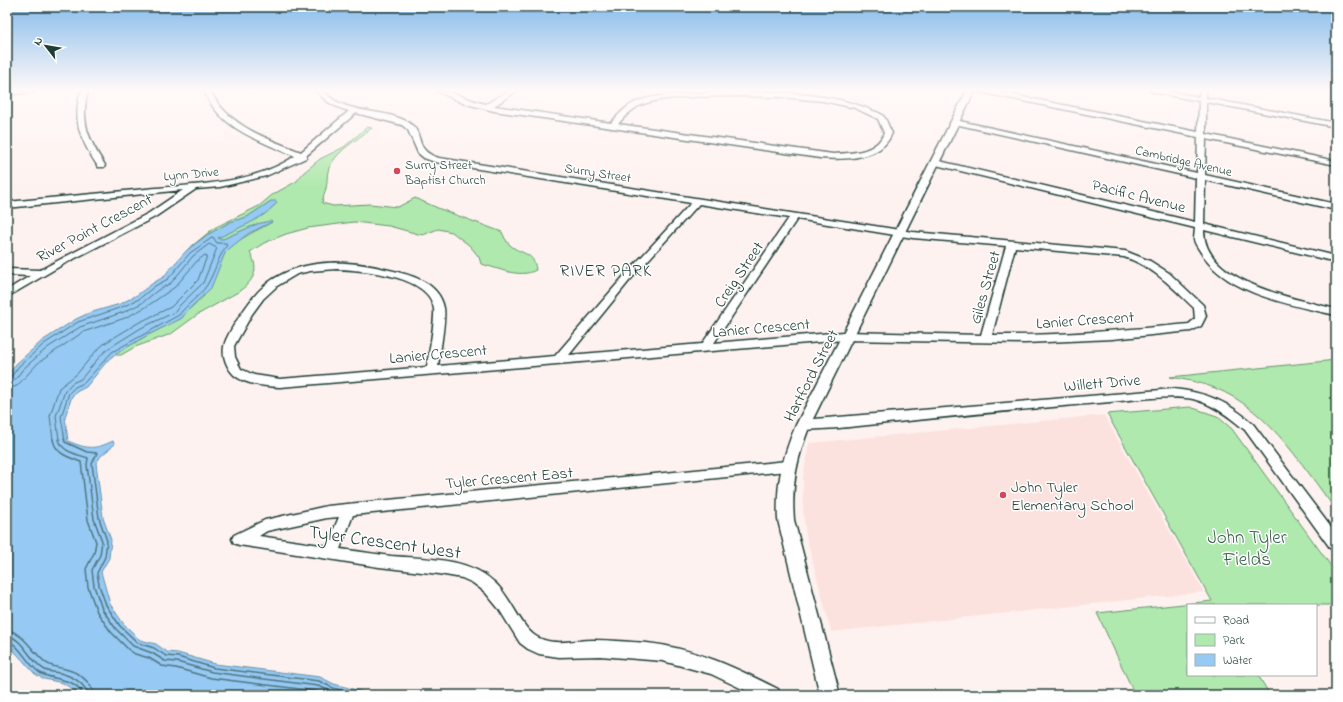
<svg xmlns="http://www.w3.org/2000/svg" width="1343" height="702" font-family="'Indie Flower',sans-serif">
	<rect width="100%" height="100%" fill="#fef2f0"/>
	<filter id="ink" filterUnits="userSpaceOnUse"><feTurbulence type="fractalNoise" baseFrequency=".025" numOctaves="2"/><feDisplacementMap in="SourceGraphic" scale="8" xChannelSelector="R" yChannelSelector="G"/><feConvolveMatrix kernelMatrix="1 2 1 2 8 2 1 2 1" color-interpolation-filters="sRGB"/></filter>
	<g filter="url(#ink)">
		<polygon fill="#fce2de" points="1104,415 1204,592 831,632 806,536 803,511 803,477 809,443"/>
		<g fill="#afe9ad" stroke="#679370">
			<path d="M367,127L372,128C358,139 338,150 330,166C326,173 328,181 326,188C325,193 323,197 322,203L333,206L370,204L398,207L415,198L440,209L502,232C504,237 506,241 510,245C521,255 534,251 536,270C519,279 498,268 481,264L479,257L470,246L452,232L438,229L423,235L418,234L389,226L354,222L308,228L286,234L264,243L250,252C260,270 254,281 238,292L197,315L171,334L135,347L121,355H114L146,336L182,318L186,312L204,296L225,253C238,238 255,232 272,222L257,224L223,239H219L218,238C237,227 258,220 275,205L271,201L247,217L230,222L207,235L187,250L214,228L259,206L272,195L297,181L303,173L320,159L344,147Z"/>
			<path d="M1336,360V510C1300,463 1264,401 1203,384C1193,381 1181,379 1170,377Z"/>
			<polygon points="1190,407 1217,416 1232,429 1336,573 1336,605 1188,605 1188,675 1258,675 1270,695 1135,695 1097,613 1212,601 1107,414"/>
		</g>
		<path fill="#96c9f3" stroke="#6691a7" d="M271,201H276L277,203L265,214L250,223L218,238L219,239H223L257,224L270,221L272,222L249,233L230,248L225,253L211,288L186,312L182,318L146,336L114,355L108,360L86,387L78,391L72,396L65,417L68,441C87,449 94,450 113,441L115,444L101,456L96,463L103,518L111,540L109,558L101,572L110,604L123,623L140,640L156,644L167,652L178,653L215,664L320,677L334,684L375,695H81L63,683L44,679L35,674L7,643V376L16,364L42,341L76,319L89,313L120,304L137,295L153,283L165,276L168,271L187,250L207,235L230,222L247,217Z"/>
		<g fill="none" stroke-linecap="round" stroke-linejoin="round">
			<g stroke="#4f7580" stroke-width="1">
				<path d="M7,378L11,377L19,366L44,344L78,322L122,307L139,299L155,286L168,279L190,253L213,237L217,243H226L227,245C218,257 215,272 207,285C200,296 187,304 179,315L112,352L84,383L75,387L69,393L61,417L65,440"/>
				<polyline points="7,383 14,381 23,369 47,348 80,327 124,312 142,303 158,290 171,283 193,256 209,244 217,248 203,283 180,305 175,312 141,328 109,348 101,355 81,379 72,383 65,391 56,416 59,440"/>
				<polyline points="7,389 17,386 38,363 83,332 125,318 146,307 175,287 197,261 205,255 207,256 198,280 171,307 138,323 105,343 96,351 77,374 59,388 50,416 53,440"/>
			</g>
			<g stroke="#4f7580" stroke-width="1.5">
				<path d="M53,439C55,454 69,457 81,462L88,520L96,542L94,553L86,569L88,587L97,612L111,632L129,650L135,654L149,658L162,666L176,668L211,678L316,691L323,695"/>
				<path d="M59,439C61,452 77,454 88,458L87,465L94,519L102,541L100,555L92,570L94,586L102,609L116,629L133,646L152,653L165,661L177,662L212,672L318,686L341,695"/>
				<polyline points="64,439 65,442 87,452 97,453 92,464 99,518 107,541 105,557 97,573 99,585 106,605 120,626 138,643 154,648 166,656 178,657 214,668 319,681 333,688 360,695"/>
				<path d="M7,629C26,636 30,649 45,662C50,667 58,667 65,669C78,672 91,681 94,695"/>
				<path d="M7,635C25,640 29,661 45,670C49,672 55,672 60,673C72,676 85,683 88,695"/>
				<path d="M7,640C21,646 27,664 40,673C54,681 76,677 83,695"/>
			</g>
			<defs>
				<g id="minor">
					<polygon points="15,90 36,90 32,92 7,95 7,91"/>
					<path d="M81,90H88C80,121 88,139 105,165L104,167H98L97,165C80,139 72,120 81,90Z"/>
					<path d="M204,90H210C227,126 266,138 301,152L349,111C335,107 325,102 316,90H323C343,116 382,107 408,122C426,133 412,150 439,158L913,232L1125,251L1150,261L1169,273L1203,305L1206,316L1201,326L1191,331L1112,339L1025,343L844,340L280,387C265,386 246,385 234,375C227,368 222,356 224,347C225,335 252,297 261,289C270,280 281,274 292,270C321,259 356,262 385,269C408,274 439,281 444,308C446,320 440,352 438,366L555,356L624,276L691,203L435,162L424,158L418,153L408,130L402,125L356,113L307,155L306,158L266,176L220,187L196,189L155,217L62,265L7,297V290L30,276L7,275V269L40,270L149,213L183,190L7,208V202C53,198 100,193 146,189C196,184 252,185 295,156C260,141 218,128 204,90ZM699,204L789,218L702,344L569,355L630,280ZM797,219L913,238L1006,246L981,335L844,332L714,343ZM1015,247L1124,257C1153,266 1173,288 1194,308L1195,319L1189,324C1123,330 1058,336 992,335ZM336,269C362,270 430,275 434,309C435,322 429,352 427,367L280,379L254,375L241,369L235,357L234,346L252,314L263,299L277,286L297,274L310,271Z"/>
					<path d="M434,90C449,89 470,101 486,104L510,90H518L494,106L611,123C619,114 627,105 639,101C654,95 671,95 687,94C740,90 826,89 873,111C877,112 882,114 884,117C887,121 889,128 892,133C882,160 844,160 820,158L494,111L463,103ZM738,96L781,97L823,101L855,108L878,119L884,133C877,153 851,153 833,154L618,124C624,117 631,110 639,106C661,95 713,97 738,96Z"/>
					<path d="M975,90H989L1198,132L1199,101L1153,92L1150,90H1163L1199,97L1200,90H1206V98L1336,123V127L1206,102V134L1336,161V165L1206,139L1205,175L1336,204V210L1205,180L1204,224L1336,256V262L1204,230C1203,283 1297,299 1336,309V315C1292,305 1224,294 1200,251C1198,248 1195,244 1194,240C1194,236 1195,231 1195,228L932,164L931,162L935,160L1195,222L1196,178L955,124L951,122L955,120L1197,173L1198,137L979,92Z"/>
					<path d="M1173,389C1206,392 1229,402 1253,424L1336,534V551L1331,549L1245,430C1230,417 1213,404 1193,399C1169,394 1125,401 1099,403C1012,410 926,419 839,428L803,430L799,428L797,425L799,422L803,420Z"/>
					<path d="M787,461L792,462L793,466L792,470L787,471L353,515L340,549C357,551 374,554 391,556C425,559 468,557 494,582C511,596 521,630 539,638C555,646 576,640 593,640C611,640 629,642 647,643C694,648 736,668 778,689L780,695H755L711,674L663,661L600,656L559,657L539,654L528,649L520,643L499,609L485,592L473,583L462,578L439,574L379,567L239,545L234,543L232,539L234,535L265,520L327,506ZM339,517L327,546L259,536L267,531L327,518Z"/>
				</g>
				<path id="tertiary" d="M967,90H975L810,425C797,458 791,484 794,520L840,695H820L778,520C776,484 782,458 796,425Z"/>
			</defs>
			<use href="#minor" stroke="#1f3d34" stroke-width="3"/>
			<use href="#tertiary" stroke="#1f3d34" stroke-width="3"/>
			<use href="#minor" fill="#fff" fill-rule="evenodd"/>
			<use href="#tertiary" fill="#fff" fill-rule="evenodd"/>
		</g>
	</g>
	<linearGradient id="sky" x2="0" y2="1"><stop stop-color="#87bcec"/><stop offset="0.48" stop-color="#fff9f8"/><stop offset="1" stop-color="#fff9f8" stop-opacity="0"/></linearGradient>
	<rect width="1343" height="188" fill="url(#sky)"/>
	<g fill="#d1495b" stroke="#fff" stroke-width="1.5">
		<circle cx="397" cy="171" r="4"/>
		<circle cx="1003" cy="495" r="4"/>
	</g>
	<g text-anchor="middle" stroke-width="3" stroke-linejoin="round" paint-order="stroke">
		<g font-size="13" fill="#1f3d34" stroke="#fff">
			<text transform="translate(1184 160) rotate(13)" y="5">Cambridge Avenue</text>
			<text transform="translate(598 172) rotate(9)" y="5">Surry Street</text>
			<text transform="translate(191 173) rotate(-5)" y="5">Lynn Drive</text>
		</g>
		<g font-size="13" fill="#1f3d34" stroke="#fff" text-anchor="start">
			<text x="405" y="169">Surry Street<tspan x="405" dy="15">Baptist Church</tspan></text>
		</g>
		<g font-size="16" fill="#1f3d34" stroke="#fff">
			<text transform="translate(1139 195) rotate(14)" y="6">Pacific Avenue</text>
			<text transform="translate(94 227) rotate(-28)" y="6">River Point Crescent</text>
			<text transform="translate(738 274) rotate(-56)" y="6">Creig Street</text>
			<text transform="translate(984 287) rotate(-74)" y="6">Giles Street</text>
			<text transform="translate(1085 319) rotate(-4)" y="6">Lanier Crescent</text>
			<text transform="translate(761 327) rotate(-5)" y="6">Lanier Crescent</text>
			<text transform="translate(438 353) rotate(-5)" y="6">Lanier Crescent</text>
			<text transform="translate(810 375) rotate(-63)" y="6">Hartford Street</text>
			<text transform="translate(1102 382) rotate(-5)" y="6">Willett Drive</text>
			<text transform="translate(509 477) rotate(-5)" y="6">Tyler Crescent East</text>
		</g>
		<g font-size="16" fill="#1f3d34" stroke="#fff" text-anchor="start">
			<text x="1011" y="492">John Tyler<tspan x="1011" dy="18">Elementary School</tspan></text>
		</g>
		<g font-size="17" letter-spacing="1" fill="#1f3d34" stroke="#fff">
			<text x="606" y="276">RIVER PARK</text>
		</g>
		<g font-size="19" fill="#3c5f4c" stroke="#fff">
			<text x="1247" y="543">John Tyler<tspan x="1247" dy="22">Fields</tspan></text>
		</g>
		<g font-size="19" fill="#1f3d34" stroke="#fff">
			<text transform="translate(385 541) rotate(8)" y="7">Tyler Crescent West</text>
		</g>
	</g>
	<rect width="1343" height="702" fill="none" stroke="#fff" stroke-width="24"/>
	<rect x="12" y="12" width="1319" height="678" fill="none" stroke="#1f3d34" stroke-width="1.5" filter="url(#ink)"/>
	<rect x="1187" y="604" width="130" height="72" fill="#ffffff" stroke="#a5b1ae"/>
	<rect x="1195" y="617" width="20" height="6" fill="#ffffff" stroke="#a5b1ae"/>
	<text x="1223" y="624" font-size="12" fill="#1f3d34">Road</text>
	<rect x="1195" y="634" width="20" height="12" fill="#afe9ad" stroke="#a5b1ae"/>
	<text x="1223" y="644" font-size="12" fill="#1f3d34">Park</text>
	<rect x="1195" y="654" width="20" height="12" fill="#96c9f3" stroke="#a5b1ae"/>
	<text x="1223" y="664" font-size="12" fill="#1f3d34">Water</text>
	<g transform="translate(46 46) rotate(301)" stroke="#ffffff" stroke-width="3" paint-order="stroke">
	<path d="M0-3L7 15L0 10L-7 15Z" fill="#1f3d34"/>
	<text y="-6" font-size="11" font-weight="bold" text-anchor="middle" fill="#1f3d34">N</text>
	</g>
</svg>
